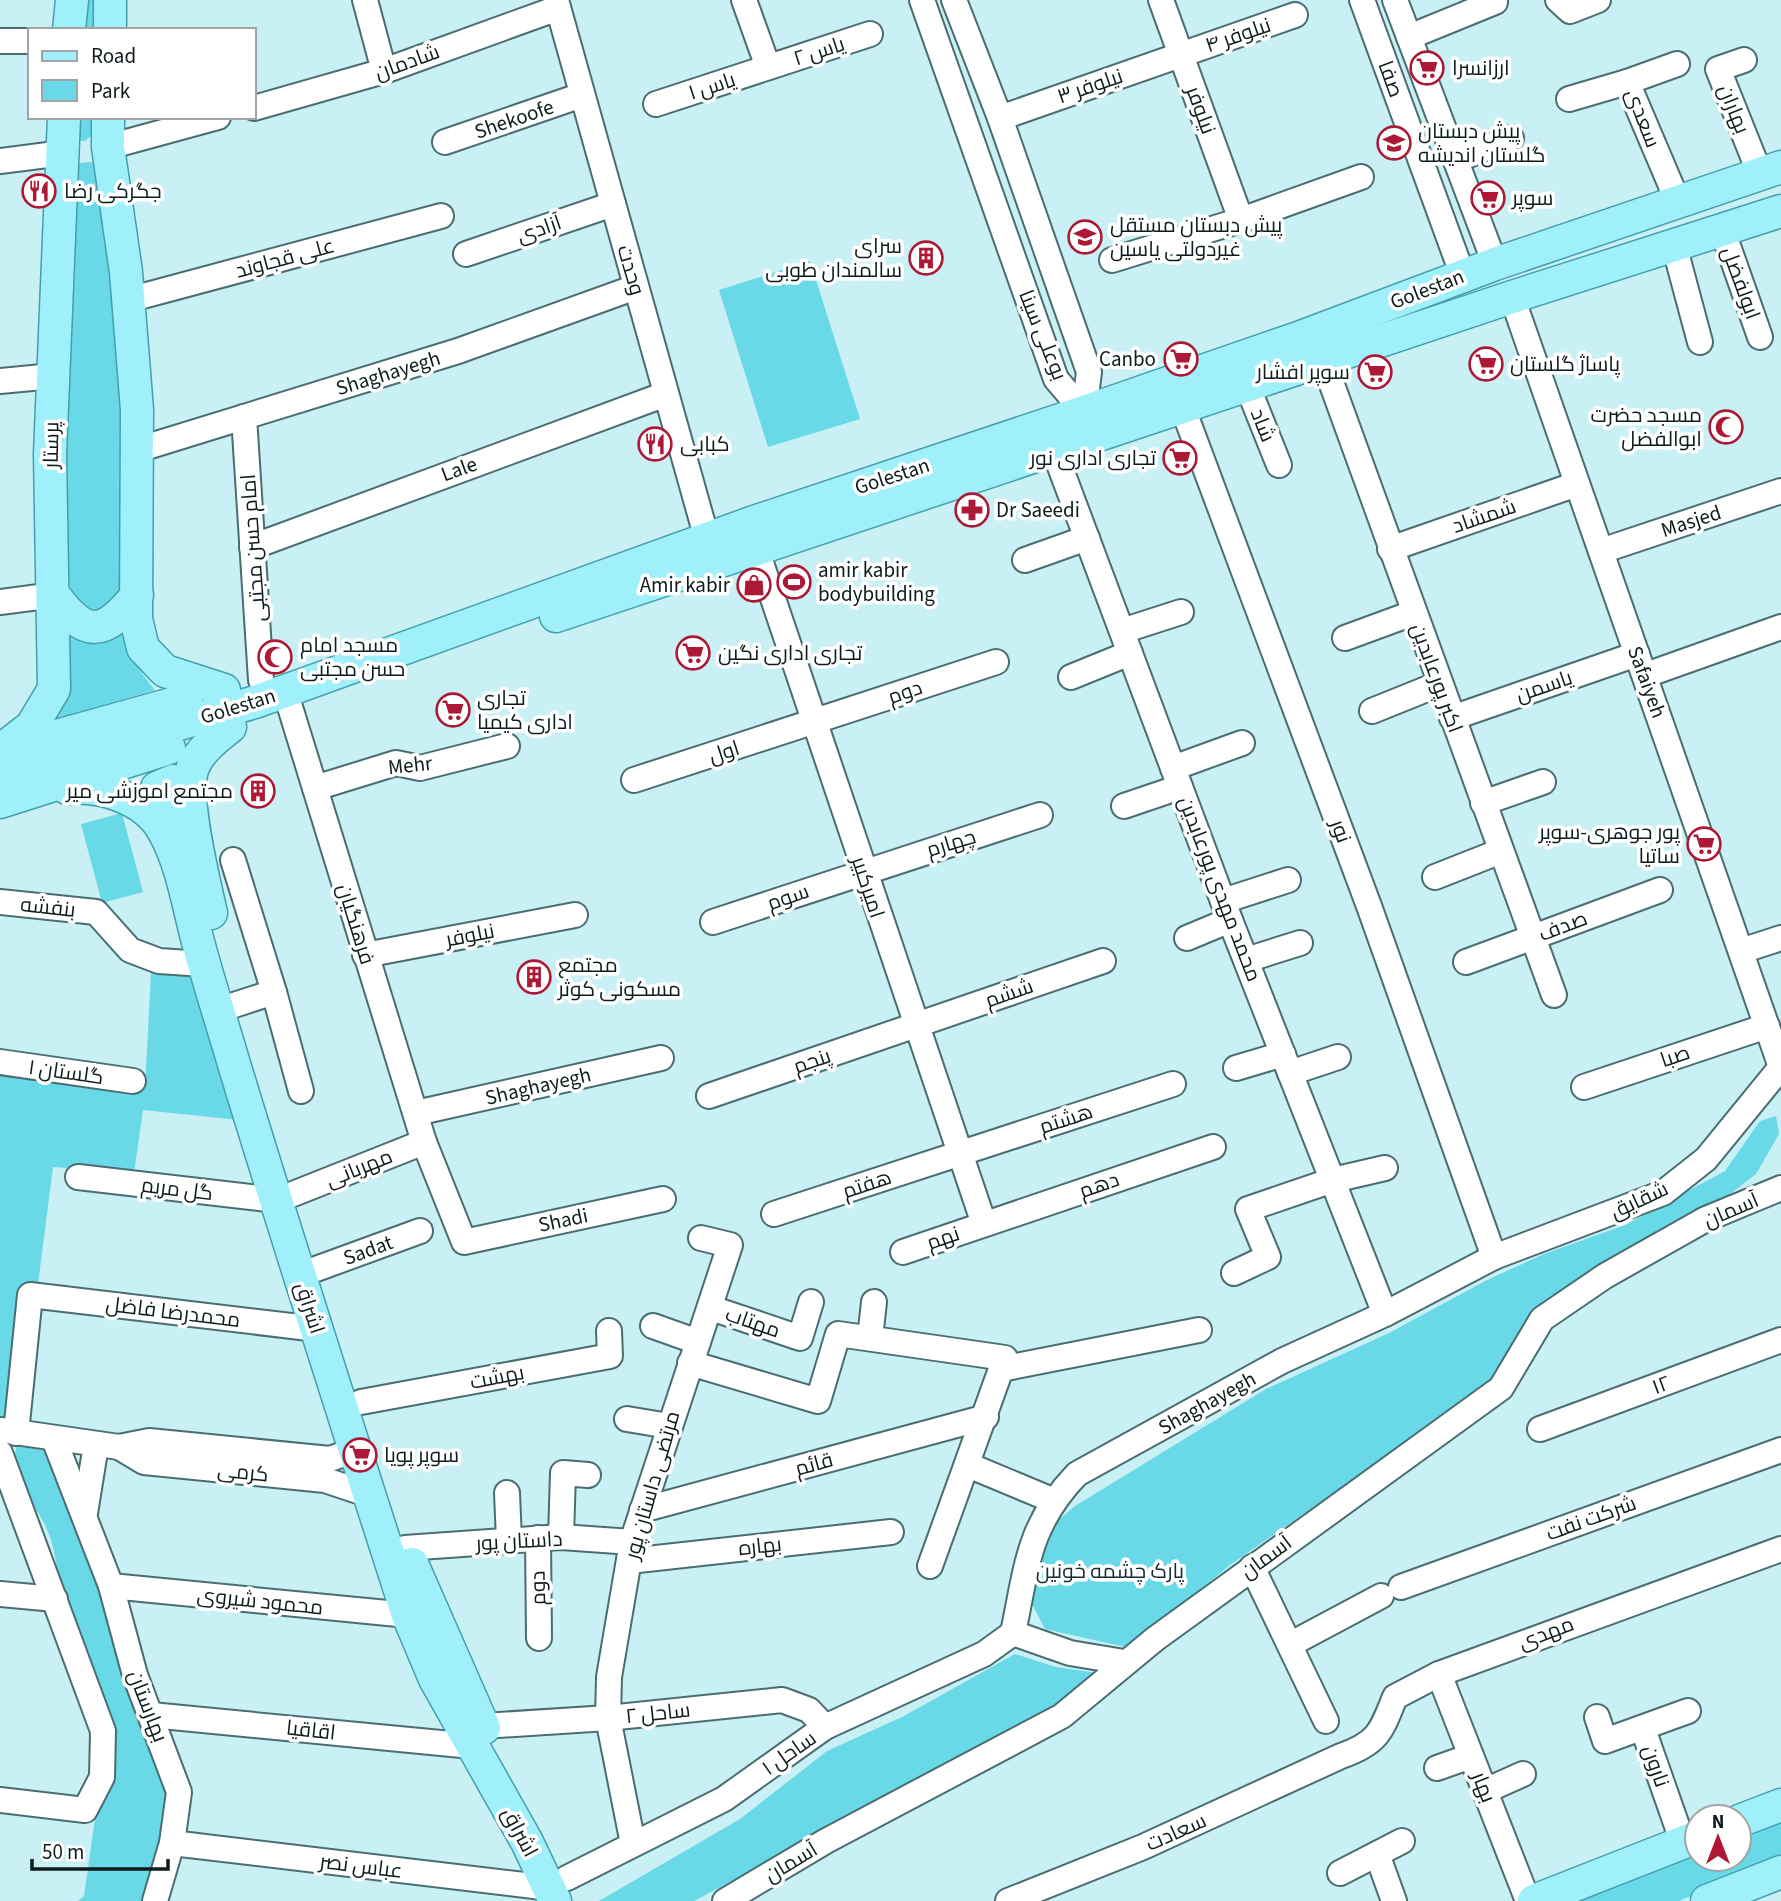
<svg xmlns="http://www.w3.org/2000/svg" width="1781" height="1901" font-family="'Source Sans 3',Cairo,sans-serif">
	<rect width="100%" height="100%" fill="#c9f0f5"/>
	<g fill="#69d8e7">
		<polygon points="81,0 100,0 100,30 78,30"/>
		<polygon points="71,117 98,117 97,131 85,141 73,140"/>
		<path d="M91,162L102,173L121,318L127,582L118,602C78,621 73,609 62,571L73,177L78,163Z"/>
		<polygon points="810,261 860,419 768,447 719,290"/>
		<path d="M63,624L125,627C129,653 138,670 155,690L49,721Z"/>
		<polygon points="122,813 143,892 102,903 81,824"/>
		<polygon points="151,973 191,975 239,1120 143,1110 134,1173 53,1167 38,1284 10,1419 0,1418 0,1069 145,1089"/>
		<polygon points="1776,1116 1779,1134 1756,1174 1717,1204 1536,1312 1492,1383 1230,1565 1130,1648 1045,1629 1032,1604 1036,1565 1048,1529 1075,1506 1266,1389 1389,1333 1487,1280 1544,1254 1625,1225 1725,1171 1760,1121"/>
		<path d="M17,1446L43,1450L54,1464L91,1558L129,1697L169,1798L163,1850L145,1901H78L84,1896L97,1805L106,1781L58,1587C57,1566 55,1546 46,1527C34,1501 6,1477 17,1446Z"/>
		<polygon points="1015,1654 1056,1667 1097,1673 1054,1710 694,1901 599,1901 740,1819 827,1751 904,1716"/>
		<polygon points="1781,1815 1781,1859 1679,1901 1555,1901 1697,1846 1697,1859 1739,1859 1739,1831"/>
	</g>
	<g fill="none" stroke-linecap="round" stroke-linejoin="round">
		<defs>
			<g id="minor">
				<polyline points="365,0 384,71"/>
				<polyline points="556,0 707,539"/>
				<polyline points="744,0 768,67"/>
				<polyline points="922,0 1056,379 1084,412"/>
				<polyline points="954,0 1000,118 1089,372 1084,412"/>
				<polyline points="1161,0 1241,220"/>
				<polyline points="1362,0 1463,276"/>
				<polyline points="1395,0 1495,264"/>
				<polyline points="1558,0 1570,11 1598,0"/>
				<polyline points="1409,37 1495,2"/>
				<polyline points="0,41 30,41"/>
				<polyline points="1744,60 1718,69 1760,174"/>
				<polyline points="1677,64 1627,82 1678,202"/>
				<polyline points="1569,99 1627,82"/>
				<polyline points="656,104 870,34"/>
				<polyline points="254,108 384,71 558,8"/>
				<polyline points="1000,118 1295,15"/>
				<polyline points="445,142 582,95"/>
				<polyline points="108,147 218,117"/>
				<polyline points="1456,160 1511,138"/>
				<polyline points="0,161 63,153"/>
				<polyline points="1722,229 1760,337"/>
				<polyline points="1674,245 1700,342"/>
				<polyline points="466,254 613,204"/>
				<polyline points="1112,260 1241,220 1361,177"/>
				<polyline points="1512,297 1781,1067"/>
				<polyline points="128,300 441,216"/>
				<polyline points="1323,360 1554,995"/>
				<polyline points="0,381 53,376"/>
				<polyline points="1247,385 1279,465"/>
				<polyline points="1182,406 1369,906 1494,1257"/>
				<polyline points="244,417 261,680"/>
				<polyline points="137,450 458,351 636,287"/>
				<polyline points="1059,464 1230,920 1385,1314"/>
				<polyline points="252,547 666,394"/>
				<polyline points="756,548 984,1224"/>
				<polyline points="1390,549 1577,484"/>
				<polyline points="1601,551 1781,491"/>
				<polyline points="1025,560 1087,538"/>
				<polyline points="0,602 54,595"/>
				<polyline points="1122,631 1181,612"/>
				<polyline points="1345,638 1413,613"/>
				<polyline points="1646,675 1781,627"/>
				<polyline points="1071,677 1130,653"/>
				<polyline points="290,707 424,1142 464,1242 663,1199"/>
				<polyline points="1372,711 1439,684"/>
				<polyline points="1452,718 1637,654"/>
				<polyline points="1173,768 1242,743"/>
				<polyline points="634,780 996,662"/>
				<polyline points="315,788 396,763 420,768 507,746"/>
				<polyline points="1483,803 1543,782"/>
				<polyline points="1124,806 1180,787"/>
				<polyline points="233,860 274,992 301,1091"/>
				<polyline points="1435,877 1501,851"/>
				<polyline points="1223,901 1288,880"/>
				<polyline points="0,902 96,912 130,950 159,961 204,964"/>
				<polyline points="713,922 1040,815"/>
				<polyline points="1187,938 1230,920"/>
				<polyline points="1741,951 1781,938"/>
				<polyline points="365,955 575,915"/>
				<polyline points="1246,960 1300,943"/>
				<polyline points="1466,962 1660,890"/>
				<polyline points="234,1005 274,992"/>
				<polyline points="0,1062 133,1081"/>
				<polyline points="1236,1068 1283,1054"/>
				<polyline points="1290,1073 1338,1057"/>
				<polyline points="1584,1087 1767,1026"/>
				<polyline points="709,1096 1103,961"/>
				<polyline points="416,1113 661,1058"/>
				<polyline points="78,1177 276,1200"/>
				<polyline points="293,1194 424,1142"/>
				<polyline points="774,1214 1173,1084"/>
				<polyline points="903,1252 1213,1147"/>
				<polyline points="316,1269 420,1231"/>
				<polyline points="1234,1273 1268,1257 1248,1209 1333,1180 1385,1168"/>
				<polyline points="711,1308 800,1338 811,1302"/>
				<polyline points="653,1326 698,1342"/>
				<polyline points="870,1338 874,1302"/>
				<polyline points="690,1363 818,1401 838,1334 1005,1358 930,1566"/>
				<polyline points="1001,1369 1199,1330"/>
				<polyline points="361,1402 610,1356 609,1331"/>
				<polyline points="627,1419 669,1426"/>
				<polyline points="1540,1429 1781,1340"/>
				<polyline points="1,1430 119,1447 149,1441 330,1459 355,1450"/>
				<polyline points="16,1433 30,1295 317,1329"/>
				<polyline points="54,1439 111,1586 135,1675 179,1792 172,1843 155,1901"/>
				<polyline points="119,1447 144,1462 325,1480 370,1495"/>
				<polyline points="0,1453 103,1731 102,1777 85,1810 0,1800"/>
				<polyline points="968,1465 1052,1500"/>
				<polyline points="507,1493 509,1540"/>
				<polyline points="642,1510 986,1417"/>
				<polyline points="85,1513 96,1445"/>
				<polyline points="561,1537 563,1473 588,1475"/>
				<polyline points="538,1538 539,1638"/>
				<polyline points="405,1548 561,1537 632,1542"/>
				<polyline points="629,1561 891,1532"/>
				<polyline points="1252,1567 1326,1721"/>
				<polyline points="111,1586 408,1615"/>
				<polyline points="1401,1587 1781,1450"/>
				<polyline points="0,1594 55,1599"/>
				<path d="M1013,1633C1027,1566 1028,1525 1077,1474L1282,1361L1385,1314L1494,1257L1663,1193L1706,1159L1781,1067"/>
				<polyline points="1013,1633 1070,1653 1124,1662"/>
				<polyline points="1291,1644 1381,1596"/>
				<polyline points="1439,1674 1528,1901"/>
				<polyline points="151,1715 472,1746"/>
				<polyline points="1597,1717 1605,1741 1688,1711"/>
				<polyline points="483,1726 608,1718 782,1700 809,1710 825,1727"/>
				<polyline points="1643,1729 1683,1843"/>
				<polyline points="1437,1768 1471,1756"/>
				<polyline points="1485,1791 1523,1774"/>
				<polyline points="172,1843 550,1888"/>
				<polyline points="633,1844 608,1718 609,1677 632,1542 730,1245 701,1238"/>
				<polyline points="1377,1854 1394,1901"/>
				<polyline points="1340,1873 1402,1841"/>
				<polyline points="567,1878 724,1799 825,1727 984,1654 1013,1633"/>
				<polyline points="725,1901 826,1841 1062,1716 1155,1639 1501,1388 1542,1319 1605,1276 1706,1219 1781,1188"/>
				<path d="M1008,1901L1143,1847L1341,1756C1378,1743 1381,1732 1395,1697L1439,1674L1781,1549"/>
			</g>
			<g id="major">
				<polyline points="69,30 72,0"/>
				<polyline points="110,30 110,0"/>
				<polyline points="108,117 108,147 126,272 137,410 136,619 143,648 165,671 224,690"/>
				<path d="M54,595C86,639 104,636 137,595"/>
				<polyline points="556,616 1512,297 1781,211"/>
				<polyline points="10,749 186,700"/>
				<polyline points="0,751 32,726 54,689 50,454 64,117"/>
				<polyline points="0,776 255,702 754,522 1084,412 1301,337 1495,264 1781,167"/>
				<path d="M67,788C101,785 145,798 163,830C182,863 188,905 198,942C209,983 222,1023 234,1064C290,1248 349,1432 408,1615L435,1679L527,1842L555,1901"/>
				<polyline points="0,802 169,748"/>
				<polyline points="163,829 155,797 157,788 173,781 183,792 191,814"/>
				<path d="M211,913C204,881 182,796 193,767C200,750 216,738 230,727"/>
				<polyline points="412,1564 484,1728"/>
				<polyline points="1739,1821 1781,1805"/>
				<polyline points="1534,1901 1697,1837"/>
				<polyline points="1707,1901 1781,1872"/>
			</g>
		</defs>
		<use href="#minor" stroke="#4a6d72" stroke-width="28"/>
		<use href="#major" stroke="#449fac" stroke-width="35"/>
		<use href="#minor" stroke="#fff" stroke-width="24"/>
		<use href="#major" stroke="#a0f0fb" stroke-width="32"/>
	</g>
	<defs>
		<symbol id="supermarket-ring" viewBox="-11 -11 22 22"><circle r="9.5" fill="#fff" stroke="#ad1835" stroke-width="1.5"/><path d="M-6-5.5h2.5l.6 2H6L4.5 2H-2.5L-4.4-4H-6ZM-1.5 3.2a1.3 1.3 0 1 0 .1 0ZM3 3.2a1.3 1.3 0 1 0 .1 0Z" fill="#ad1835"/></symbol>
		<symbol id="school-ring" viewBox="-11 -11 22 22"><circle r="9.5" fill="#fff" stroke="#ad1835" stroke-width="1.5"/><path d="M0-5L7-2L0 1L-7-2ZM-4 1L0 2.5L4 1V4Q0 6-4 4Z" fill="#ad1835"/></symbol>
		<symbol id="restaurant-ring" viewBox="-11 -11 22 22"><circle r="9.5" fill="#fff" stroke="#ad1835" stroke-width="1.5"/><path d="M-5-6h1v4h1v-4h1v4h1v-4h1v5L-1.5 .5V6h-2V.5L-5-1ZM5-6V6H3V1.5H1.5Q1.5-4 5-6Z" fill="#ad1835"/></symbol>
		<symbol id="building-ring" viewBox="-11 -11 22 22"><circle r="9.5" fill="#fff" stroke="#ad1835" stroke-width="1.5"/><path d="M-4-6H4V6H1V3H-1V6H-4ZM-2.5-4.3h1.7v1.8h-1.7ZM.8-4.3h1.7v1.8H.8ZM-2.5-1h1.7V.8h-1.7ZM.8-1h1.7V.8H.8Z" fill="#ad1835"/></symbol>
		<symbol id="mosque-ring" viewBox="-11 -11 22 22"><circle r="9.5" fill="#fff" stroke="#ad1835" stroke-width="1.5"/><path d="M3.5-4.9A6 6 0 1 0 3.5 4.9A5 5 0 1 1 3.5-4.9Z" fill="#ad1835"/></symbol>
		<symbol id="pharmacy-ring" viewBox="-11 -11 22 22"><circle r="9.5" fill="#fff" stroke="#ad1835" stroke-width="1.5"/><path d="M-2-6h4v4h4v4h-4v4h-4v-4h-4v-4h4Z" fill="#ad1835"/></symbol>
		<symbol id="stadium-ring" viewBox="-11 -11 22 22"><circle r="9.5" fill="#fff" stroke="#ad1835" stroke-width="1.5"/><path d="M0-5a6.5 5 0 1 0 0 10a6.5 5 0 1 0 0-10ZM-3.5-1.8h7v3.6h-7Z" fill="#ad1835"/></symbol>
		<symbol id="shop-ring" viewBox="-11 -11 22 22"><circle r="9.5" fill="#fff" stroke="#ad1835" stroke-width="1.5"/><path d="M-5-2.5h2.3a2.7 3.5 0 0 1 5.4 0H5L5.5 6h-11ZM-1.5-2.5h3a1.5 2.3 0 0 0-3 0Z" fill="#ad1835"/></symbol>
	</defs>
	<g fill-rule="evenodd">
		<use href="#supermarket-ring" x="1408" y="49" width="38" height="38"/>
		<use href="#school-ring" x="1375" y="124" width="38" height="38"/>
		<use href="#restaurant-ring" x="20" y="172" width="38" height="38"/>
		<use href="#supermarket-ring" x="1469" y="179" width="38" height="38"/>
		<use href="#school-ring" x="1066" y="218" width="38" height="38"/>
		<use href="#building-ring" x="907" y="239" width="38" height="38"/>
		<use href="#supermarket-ring" x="1162" y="340" width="38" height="38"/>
		<use href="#supermarket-ring" x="1467" y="345" width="38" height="38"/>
		<use href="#supermarket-ring" x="1356" y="353" width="38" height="38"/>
		<use href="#mosque-ring" x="1707" y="408" width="38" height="38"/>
		<use href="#restaurant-ring" x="636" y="425" width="38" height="38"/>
		<use href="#supermarket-ring" x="1161" y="439" width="38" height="38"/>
		<use href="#pharmacy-ring" x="953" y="491" width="38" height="38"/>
		<use href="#stadium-ring" x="775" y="563" width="38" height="38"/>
		<use href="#shop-ring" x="735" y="566" width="38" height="38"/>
		<use href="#supermarket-ring" x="674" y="634" width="38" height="38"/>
		<use href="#mosque-ring" x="256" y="638" width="38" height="38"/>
		<use href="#supermarket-ring" x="434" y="691" width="38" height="38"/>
		<use href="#building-ring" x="239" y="772" width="38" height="38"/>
		<use href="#supermarket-ring" x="1685" y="825" width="38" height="38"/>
		<use href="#building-ring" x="515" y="958" width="38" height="38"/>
		<use href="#supermarket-ring" x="341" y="1436" width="38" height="38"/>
	</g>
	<g text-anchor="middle" stroke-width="7" stroke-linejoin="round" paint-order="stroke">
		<g font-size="21" fill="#0e1c1e" stroke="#fff">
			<text transform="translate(1238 35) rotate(-19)" y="7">نیلوفر ۴</text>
			<text transform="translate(819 51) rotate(-18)" y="7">یاس ۲</text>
			<text transform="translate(407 62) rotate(-20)" y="7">شادمان</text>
			<text transform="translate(1391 79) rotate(70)" y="7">صفا</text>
			<text transform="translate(712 86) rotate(-18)" y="7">یاس ۱</text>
			<text transform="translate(1090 86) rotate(-19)" y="7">نیلوفر ۳</text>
			<text transform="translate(1734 109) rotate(68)" y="7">بهاران</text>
			<text transform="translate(1201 110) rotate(70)" y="7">نیلوفر</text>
			<text transform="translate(1643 118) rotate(69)" y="7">سعدی</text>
			<text transform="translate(514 119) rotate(-19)" y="7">Shekoofe</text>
			<text transform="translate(539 229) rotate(-19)" y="7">آزادی</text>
			<text transform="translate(285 258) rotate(-15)" y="7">علی قجاوند</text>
			<text transform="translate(631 270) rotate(74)" y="7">وحدت</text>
			<text transform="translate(1741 283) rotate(70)" y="7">ابولفضل</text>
			<text transform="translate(1427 289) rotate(-21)" y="7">Golestan</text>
			<text transform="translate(1043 335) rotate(68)" y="7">بوعلی سینا</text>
			<text transform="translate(388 373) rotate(-17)" y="7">Shaghayegh</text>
			<text transform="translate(1263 425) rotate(68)" y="7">شاد</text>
			<text transform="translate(51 445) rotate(-89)" y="7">پرستار</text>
			<text transform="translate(459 469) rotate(-20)" y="7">Lale</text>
			<text transform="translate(892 476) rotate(-18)" y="7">Golestan</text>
			<text transform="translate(1484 516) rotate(-19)" y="7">شمشاد</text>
			<text transform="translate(1691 521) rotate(-18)" y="7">Masjed</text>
			<text transform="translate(253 548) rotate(-94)" y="7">امام حسن مجتبی</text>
			<text transform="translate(1437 678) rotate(70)" y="7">اکبر پورعابدین</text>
			<text transform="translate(1647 682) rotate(70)" y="7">Safaiyeh</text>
			<text transform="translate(1544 686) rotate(-19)" y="7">یاسمن</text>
			<text transform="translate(905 692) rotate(-19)" y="7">دوم</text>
			<text transform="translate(238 706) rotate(-17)" y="7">Golestan</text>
			<text transform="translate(724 752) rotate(-18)" y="7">اول</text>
			<text transform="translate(410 765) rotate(-6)" y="7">Mehr</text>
			<text transform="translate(1341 831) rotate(70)" y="7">نور</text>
			<text transform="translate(951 843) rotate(-17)" y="7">چهارم</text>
			<text transform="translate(868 887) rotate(72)" y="7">امیرکبیر</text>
			<text transform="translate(1220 889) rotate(69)" y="7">محمد مهدی پورعابدین</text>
			<text transform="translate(788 897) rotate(-19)" y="7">سوم</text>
			<text transform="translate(48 907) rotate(6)" y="7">بنفشه</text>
			<text transform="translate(356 924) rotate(73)" y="7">فرهنگیان</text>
			<text transform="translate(1563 926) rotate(-21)" y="7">صدف</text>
			<text transform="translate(470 935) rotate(-11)" y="7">نیلوفر</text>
			<text transform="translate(1009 993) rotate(-19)" y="7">ششم</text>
			<text transform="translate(1675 1056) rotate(-19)" y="7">صبا</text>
			<text transform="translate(812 1061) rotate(-19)" y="7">پنجم</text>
			<text transform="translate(66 1072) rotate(8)" y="7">گلستان ۱</text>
			<text transform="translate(538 1086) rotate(-13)" y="7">Shaghayegh</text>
			<text transform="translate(1066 1119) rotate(-18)" y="7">هشتم</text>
			<text transform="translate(359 1168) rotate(-22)" y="7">مهربانی</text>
			<text transform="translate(867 1184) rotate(-18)" y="7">هفتم</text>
			<text transform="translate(1099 1185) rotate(-19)" y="7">دهم</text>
			<text transform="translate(177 1189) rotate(7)" y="7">گل مریم</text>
			<text transform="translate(1639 1200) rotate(-25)" y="7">شقایق</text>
			<text transform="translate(1731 1210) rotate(-23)" y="7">آسمان</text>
			<text transform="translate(563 1220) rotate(-12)" y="7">Shadi</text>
			<text transform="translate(943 1238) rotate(-19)" y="7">نهم</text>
			<text transform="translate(368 1250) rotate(-20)" y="7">Sadat</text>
			<text transform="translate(310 1308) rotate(72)" y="7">اشراق</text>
			<text transform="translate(173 1312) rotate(7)" y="7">محمدرضا فاضل</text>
			<text transform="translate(753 1322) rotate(19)" y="7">مهتاب</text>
			<text transform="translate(497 1377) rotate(-11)" y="7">بهشت</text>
			<text transform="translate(1661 1385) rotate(-20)" y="7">۱۲</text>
			<text transform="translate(1207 1403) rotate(-29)" y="7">Shaghayegh</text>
			<text transform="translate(814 1464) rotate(-15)" y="7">قائم</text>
			<text transform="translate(243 1472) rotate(6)" y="7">کرمی</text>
			<text transform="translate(652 1485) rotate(-74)" y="7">مرتضی داستان پور</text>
			<text transform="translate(1591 1518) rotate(-20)" y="7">شرکت نفت</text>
			<text transform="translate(519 1541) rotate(-3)" y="7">داستان پور</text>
			<text transform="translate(760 1546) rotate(-6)" y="7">بهاره</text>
			<text transform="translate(1266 1557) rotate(-36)" y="7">آسمان</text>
			<text transform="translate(538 1588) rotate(-91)" y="7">دوم</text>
			<text transform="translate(260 1601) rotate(6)" y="7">محمود شیروی</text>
			<text transform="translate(1546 1633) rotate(-21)" y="7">مهدی</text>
			<text transform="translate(148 1706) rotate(69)" y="7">بهارستان</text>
			<text transform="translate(658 1713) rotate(-6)" y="7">ساحل ۲</text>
			<text transform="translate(311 1730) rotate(6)" y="7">اقاقیا</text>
			<text transform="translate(789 1753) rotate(-35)" y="7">ساحل ۱</text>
			<text transform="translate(1656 1766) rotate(71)" y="7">نارون</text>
			<text transform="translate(1484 1787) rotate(69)" y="7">بهار</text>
			<text transform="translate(520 1832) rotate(62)" y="7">اشراق</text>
			<text transform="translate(1176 1832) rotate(-24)" y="7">سعادت</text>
			<text transform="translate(791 1862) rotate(-31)" y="7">آسمان</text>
			<text transform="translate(361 1866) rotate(7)" y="7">عباس نصر</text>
		</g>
		<g font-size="21" fill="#0e1c1e" stroke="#fff" text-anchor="start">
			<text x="1452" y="75">ارزانسرا</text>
			<text x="1418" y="138">پیش دبستان<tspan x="1418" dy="24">گلستان اندیشه</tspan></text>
			<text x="64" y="198">جگرکی رضا</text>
			<text x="1512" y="205">سوپر</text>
			<text x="1110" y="232">پیش دبستان مستقل<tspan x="1110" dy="24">غیردولتی یاسین</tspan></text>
			<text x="902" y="253" text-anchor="end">سرای<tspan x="902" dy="24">سالمندان طوبی</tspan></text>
			<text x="1156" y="366" text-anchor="end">Canbo</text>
			<text x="1510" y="371">پاساژ گلستان</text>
			<text x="1350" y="379" text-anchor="end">سوپر افشار</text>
			<text x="1702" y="422" text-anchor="end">مسجد حضرت<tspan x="1702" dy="24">ابوالفضل</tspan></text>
			<text x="680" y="451">کبابی</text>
			<text x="1156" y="465" text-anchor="end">تجاری اداری نور</text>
			<text x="996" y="517">Dr Saeedi</text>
			<text x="818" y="577">amir kabir<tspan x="818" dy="24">bodybuilding</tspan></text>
			<text x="730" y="592" text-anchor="end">Amir kabir</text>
			<text x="300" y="652">مسجد امام<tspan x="300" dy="24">حسن مجتبی</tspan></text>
			<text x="718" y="660">تجاری اداری نگین</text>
			<text x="477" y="705">تجاری<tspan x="477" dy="24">اداری کیمیا</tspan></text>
			<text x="233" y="798" text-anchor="end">مجتمع اموزشی میر</text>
			<text x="1680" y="839" text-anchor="end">پور جوهری-سوپر<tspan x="1680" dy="24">ساتیا</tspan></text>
			<text x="558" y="972">مجتمع<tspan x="558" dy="24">مسکونی کوثر</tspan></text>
			<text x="384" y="1462">سوپر پویا</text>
		</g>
		<g font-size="21" fill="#142d31" stroke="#fff">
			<text x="1110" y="1578">پارک چشمه خونین</text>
		</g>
	</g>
	<rect x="28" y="28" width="228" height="91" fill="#ffffff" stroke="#9fa4a5" stroke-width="2"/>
	<rect x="42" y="51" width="35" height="10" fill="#a0f0fb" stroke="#9fa4a5" stroke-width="2"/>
	<text x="91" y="63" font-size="21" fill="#0e1c1e">Road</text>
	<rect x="42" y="80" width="35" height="21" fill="#69d8e7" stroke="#9fa4a5" stroke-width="2"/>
	<text x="91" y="98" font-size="21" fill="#0e1c1e">Park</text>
	<g transform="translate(1718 1838)"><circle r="33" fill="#ffffff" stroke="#9fa4a5" stroke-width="2"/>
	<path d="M0-5L12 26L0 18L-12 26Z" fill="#ad1835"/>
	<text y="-10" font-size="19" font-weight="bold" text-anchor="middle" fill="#0e1c1e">N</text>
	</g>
	<path d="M32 1859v10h136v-10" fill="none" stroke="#0e1c1e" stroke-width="3.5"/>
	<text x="42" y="1859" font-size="21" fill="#0e1c1e" stroke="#ffffff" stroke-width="5" paint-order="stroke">50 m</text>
</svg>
